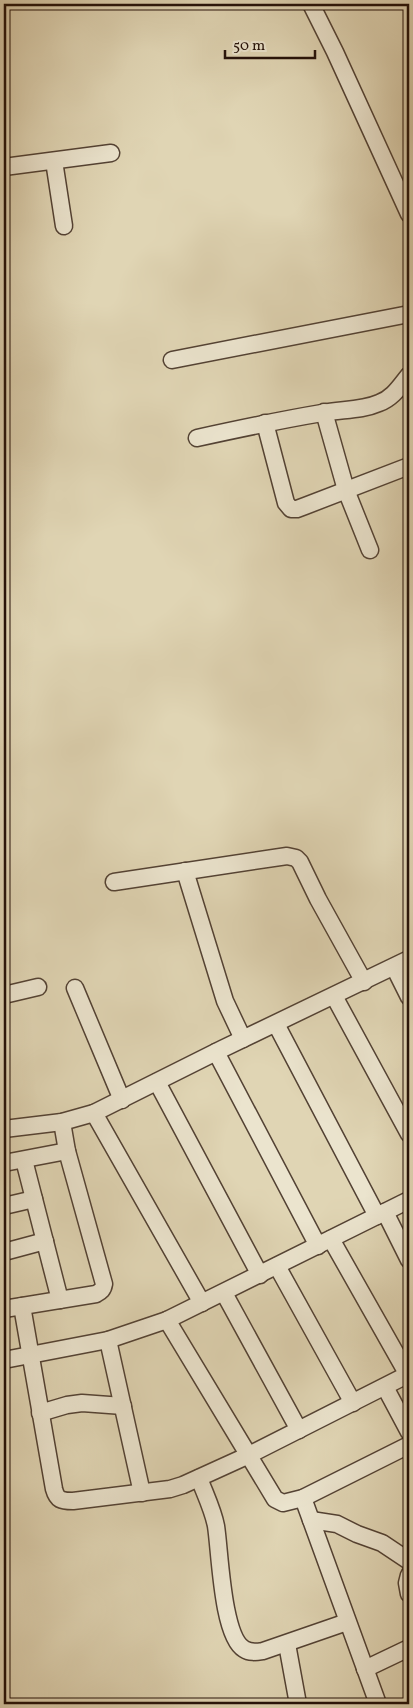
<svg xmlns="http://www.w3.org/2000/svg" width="413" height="1708" font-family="Vollkorn,serif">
	<rect width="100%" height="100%" fill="#e0d5b4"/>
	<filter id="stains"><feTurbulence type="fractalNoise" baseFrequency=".004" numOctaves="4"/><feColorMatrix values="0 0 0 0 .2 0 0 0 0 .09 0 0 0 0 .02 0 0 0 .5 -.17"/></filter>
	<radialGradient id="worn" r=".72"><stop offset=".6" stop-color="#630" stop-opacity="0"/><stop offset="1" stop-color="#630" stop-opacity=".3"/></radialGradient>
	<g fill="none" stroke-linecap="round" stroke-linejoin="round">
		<defs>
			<g id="minor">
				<polyline points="311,4 335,52 409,214"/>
				<polyline points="54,161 64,226"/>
				<polyline points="4,167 111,153"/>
				<polyline points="172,360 409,314"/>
				<polyline points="324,412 346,490 370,550"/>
				<polyline points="265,423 286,503 291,509 297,509 305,506 409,466"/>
				<path d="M197,438C238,429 280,420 322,413C341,409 361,411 379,403C393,398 400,386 409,375"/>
				<polyline points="185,871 225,1001 243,1039"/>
				<polyline points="114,882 287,856 296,858 300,862 318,899 364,982"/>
				<polyline points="394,967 409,997"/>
				<polyline points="75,988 122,1100"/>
				<polyline points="4,995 38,987"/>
				<polyline points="334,996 409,1134"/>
				<polyline points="276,1024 377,1216"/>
				<polyline points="216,1052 318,1246"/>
				<polyline points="157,1082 260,1275"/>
				<polyline points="94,1113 202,1303"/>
				<polyline points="4,1129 62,1122 94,1113 222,1049 409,959"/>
				<polyline points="24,1160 60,1300"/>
				<polyline points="4,1163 67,1151"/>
				<polyline points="4,1206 34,1199"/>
				<polyline points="385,1212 409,1260"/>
				<polyline points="331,1239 408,1375"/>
				<polyline points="4,1252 45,1241"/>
				<polyline points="277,1266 353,1403"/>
				<polyline points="224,1293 299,1430"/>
				<path d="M22,1306L54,1489C57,1500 61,1501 73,1501L170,1489L183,1485L249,1455L409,1374"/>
				<path d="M4,1309L96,1294C101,1291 103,1290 104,1284L67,1151L62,1122"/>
				<polyline points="167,1320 275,1499 283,1503 303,1498 409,1445"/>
				<polyline points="108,1340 142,1493"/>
				<polyline points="4,1360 108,1340 167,1320 409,1200"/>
				<polyline points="385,1387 409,1432"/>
				<polyline points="40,1413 67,1405 82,1403 123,1406"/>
				<path d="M199,1478C205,1494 213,1510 216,1526C220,1551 222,1636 244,1649C250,1653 256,1652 263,1651L347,1622"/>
				<polyline points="303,1498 378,1704"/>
				<polyline points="311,1520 337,1524 357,1534 382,1543 409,1561"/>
				<polyline points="409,1575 407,1583 409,1594"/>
				<polyline points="287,1644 298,1704"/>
				<polyline points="365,1669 409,1648"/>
			</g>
		</defs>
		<use href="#minor" stroke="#534234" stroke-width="19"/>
		<use href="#minor" stroke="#ebe4ce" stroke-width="16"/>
	</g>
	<rect width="413" height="1708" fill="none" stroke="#e0d5b4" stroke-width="20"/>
	<rect x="5" y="5" width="403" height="1698" fill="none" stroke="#241109" stroke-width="2.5"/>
	<rect x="10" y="10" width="393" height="1688" fill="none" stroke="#241109"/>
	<path d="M225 50v8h90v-8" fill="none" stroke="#241109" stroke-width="2.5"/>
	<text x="233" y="50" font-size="15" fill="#241109" stroke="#ebe4ce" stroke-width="4" paint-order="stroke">50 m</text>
	<rect width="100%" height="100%" filter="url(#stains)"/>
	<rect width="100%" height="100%" fill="url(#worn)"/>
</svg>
